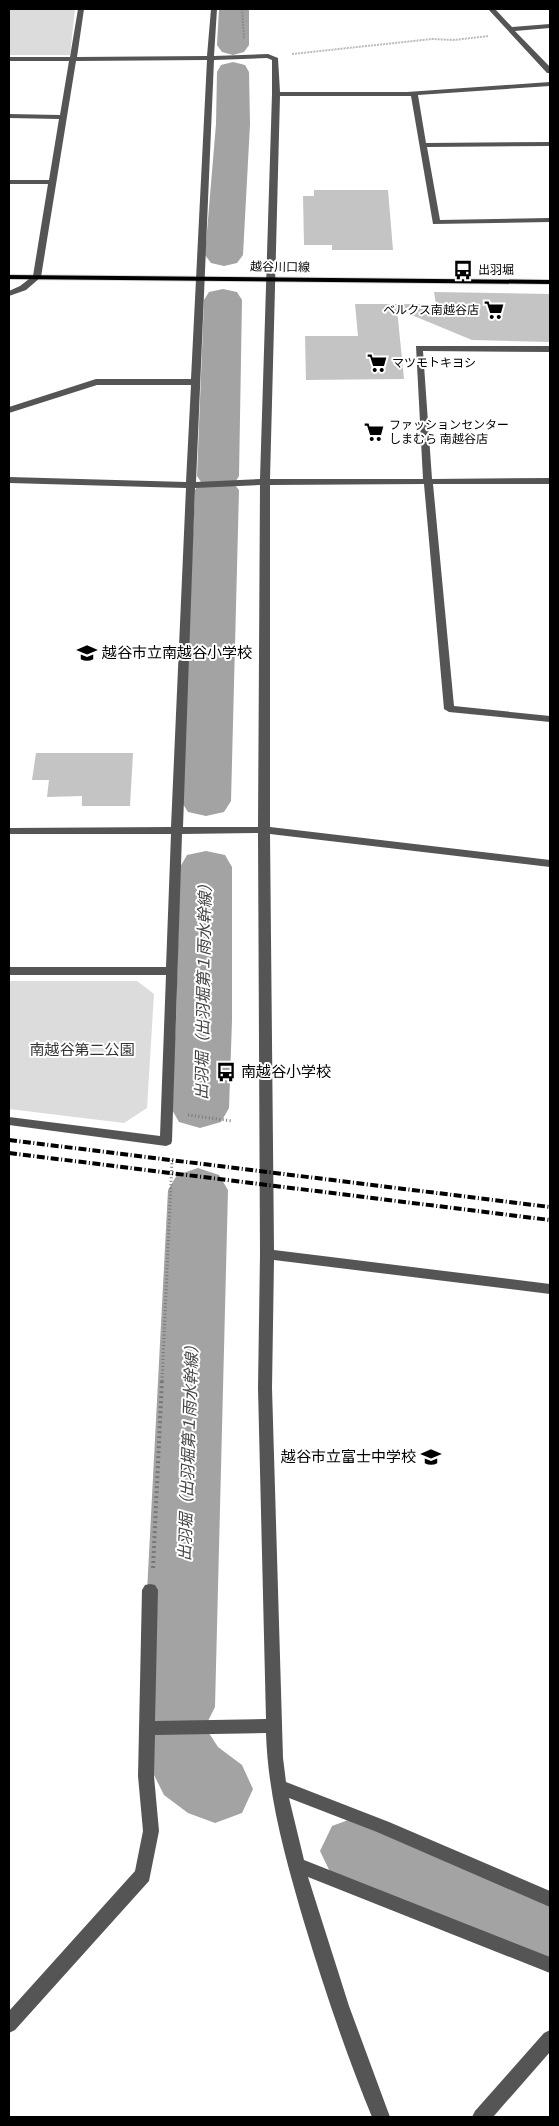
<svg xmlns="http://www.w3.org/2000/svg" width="559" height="2126" font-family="'Golos Text','Noto Sans JP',sans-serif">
	<rect width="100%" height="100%" fill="#fff"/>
	<g fill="#dcdcdc">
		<polygon points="9,9 75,9 70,55 9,55"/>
		<polygon points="9,981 137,981 154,994 147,1108 124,1123 9,1109"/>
	</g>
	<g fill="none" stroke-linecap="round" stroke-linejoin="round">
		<g fill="#a3a3a3" fill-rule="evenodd">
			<polygon points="219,9 249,9 249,45 244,52 233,55 222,52 217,45"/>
			<polygon points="233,62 245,65 249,72 250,124 243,255 237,263 224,266 211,263 205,255 216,124 217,72 221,65"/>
			<polygon points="223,289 237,292 242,300 239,476 234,484 239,490 231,801 224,812 206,816 188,812 181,801 195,490 201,482 197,476 204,300 209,292"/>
			<polygon points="206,851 225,855 232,867 232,1020 229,1108 221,1122 200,1128 179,1122 171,1108 176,1020 180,867 187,855"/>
			<polygon points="198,1168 219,1175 228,1190 215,1707 205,1727 218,1747 242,1765 253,1789 242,1813 215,1823 188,1813 164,1795 139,1745 149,1723 141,1707 168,1190 177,1175"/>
			<polygon points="359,1816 550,1893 550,1968 332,1876 320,1851 332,1826"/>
		</g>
	</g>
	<g fill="#c4c4c4">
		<polygon points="314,190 388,190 393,250 332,250 332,245 304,245 303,196 314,196"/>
		<polygon points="434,292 550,294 550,342 472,340 397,309 404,379 306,380 305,336 358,336 355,304 436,304"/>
		<polygon points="36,753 133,753 130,806 82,806 82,796 47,797 49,780 32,780"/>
	</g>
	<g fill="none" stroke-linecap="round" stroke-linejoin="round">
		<defs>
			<polygon id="major" points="9,275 550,280 550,284 9,279"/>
		</defs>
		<use href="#major" stroke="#dbdbdb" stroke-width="2"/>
		<g stroke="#777" stroke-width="2" stroke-dasharray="0.5 1" stroke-linecap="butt">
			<polyline points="242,9 244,39"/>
			<polyline points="292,54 432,39 454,40 489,36"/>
		</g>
		<g stroke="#777" stroke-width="3" stroke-dasharray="1 2.5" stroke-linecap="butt">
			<polyline points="188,1115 232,1121"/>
			<polyline points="162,1381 172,1160"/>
		</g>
		<polyline stroke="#777" stroke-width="4" stroke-dasharray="2 3" stroke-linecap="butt" points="153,1568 162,1380"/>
		<g fill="#555" fill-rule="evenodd">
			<path d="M78,9H84L77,57L207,56L211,9H217L214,56L268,54L278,58L280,92H407L550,82V86L418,95L426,143L550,142V146L427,147L440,220L550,218V222L433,224L411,96H280L270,479H423L416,346H550V352L423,351L432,479L550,478V484H433L454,706L550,716V722L449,712L444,709L424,484L270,485V827L550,860V867L270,834L274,1250L550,1284V1294L274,1260L272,1388L283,1758L286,1782L389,1822L550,1891V1907L377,1832L289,1798L304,1860L550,1957V1973L308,1877L349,2006L390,2117H372C346,2054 324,1988 304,1922C286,1860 268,1798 266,1733L155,1735L154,1776L159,1831L149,1881L15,2030L9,2033V2011L135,1871L143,1831L138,1776L142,1590L145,1585L150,1584L155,1585L158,1590L155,1721L266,1719L258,1388L260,1254L258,833L182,834L172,1141L171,1144L166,1146L9,1125V1117L160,1136L166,975H9V967H166L171,834H9V828L171,827L186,488L9,483V477L186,482L191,385H97L9,413V407L96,379H191L207,60L76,61L41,277L26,290L9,296V291L20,286L33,276L48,184H9V180H49L59,119L9,118V114L60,115L69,61H9V57H70ZM267,58L272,60V94L260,479L196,482L214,60ZM260,485L258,827H183L195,488Z"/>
			<polygon points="488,9 495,9 512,27 550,24 550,28 515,31 550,67 550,73 547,73"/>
			<polygon points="550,2030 550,2052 493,2117 472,2117 475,2111 544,2033"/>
		</g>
		<use href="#major" fill="#000" fill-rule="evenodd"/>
		<g stroke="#000" stroke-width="4" stroke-dasharray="8 2.5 1 2.5" stroke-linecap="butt">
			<polyline points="9,1140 550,1207"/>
			<polyline points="9,1153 550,1220"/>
		</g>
	</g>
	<defs>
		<symbol id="bus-bare" viewBox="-9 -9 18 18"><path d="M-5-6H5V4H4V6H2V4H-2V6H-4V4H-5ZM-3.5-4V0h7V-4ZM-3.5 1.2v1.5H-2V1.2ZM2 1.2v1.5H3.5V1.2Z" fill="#000" stroke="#fff" stroke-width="2.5" paint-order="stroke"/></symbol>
		<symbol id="supermarket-bare" viewBox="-9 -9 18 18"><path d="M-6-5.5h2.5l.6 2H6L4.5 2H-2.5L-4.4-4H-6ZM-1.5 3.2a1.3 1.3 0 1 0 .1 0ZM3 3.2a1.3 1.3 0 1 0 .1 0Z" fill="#000" stroke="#fff" stroke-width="2.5" paint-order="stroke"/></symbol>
		<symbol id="school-bare" viewBox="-9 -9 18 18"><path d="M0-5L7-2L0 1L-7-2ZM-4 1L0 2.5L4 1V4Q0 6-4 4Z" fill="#000" stroke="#fff" stroke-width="2.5" paint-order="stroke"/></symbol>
	</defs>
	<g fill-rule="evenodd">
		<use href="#bus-bare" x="449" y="256" width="28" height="28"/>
		<use href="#supermarket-bare" x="480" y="296" width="28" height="28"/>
		<use href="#supermarket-bare" x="363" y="349" width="28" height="28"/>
		<use href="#supermarket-bare" x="360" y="418" width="28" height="28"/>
		<use href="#school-bare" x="73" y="639" width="28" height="28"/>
		<use href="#bus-bare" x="212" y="1058" width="28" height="28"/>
		<use href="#school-bare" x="417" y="1443" width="28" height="28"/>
	</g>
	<g text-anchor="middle" stroke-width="4" stroke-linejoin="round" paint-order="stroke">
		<g font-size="12" fill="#000" stroke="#fff">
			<text transform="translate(280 267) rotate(1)" y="4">越谷川口線</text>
		</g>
		<g font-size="12" fill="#000" stroke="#fff" text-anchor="start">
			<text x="478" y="274">出羽堀</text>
			<text x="479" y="314" text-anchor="end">ベルクス南越谷店</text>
			<text x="392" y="367">マツモトキヨシ</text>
			<text x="389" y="429">ファッションセンター<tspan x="389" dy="14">しまむら 南越谷店</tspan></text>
		</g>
		<g font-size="15" fill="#000" stroke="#fff" text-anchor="start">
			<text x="102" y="658">越谷市立南越谷小学校</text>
			<text x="241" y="1077">南越谷小学校</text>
			<text x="416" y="1462" text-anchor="end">越谷市立富士中学校</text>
		</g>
		<g font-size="15" fill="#333" stroke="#fff">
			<text x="82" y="1055">南越谷第二公園</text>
		</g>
		<g font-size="16" font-style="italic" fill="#444" stroke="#fff">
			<text transform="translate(203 988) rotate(-89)" y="6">出羽堀（出羽堀第１雨水幹線）</text>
			<text transform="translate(188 1449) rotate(-88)" y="6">出羽堀（出羽堀第１雨水幹線）</text>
		</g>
	</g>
	<rect width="559" height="2126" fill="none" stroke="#000000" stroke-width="20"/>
</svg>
